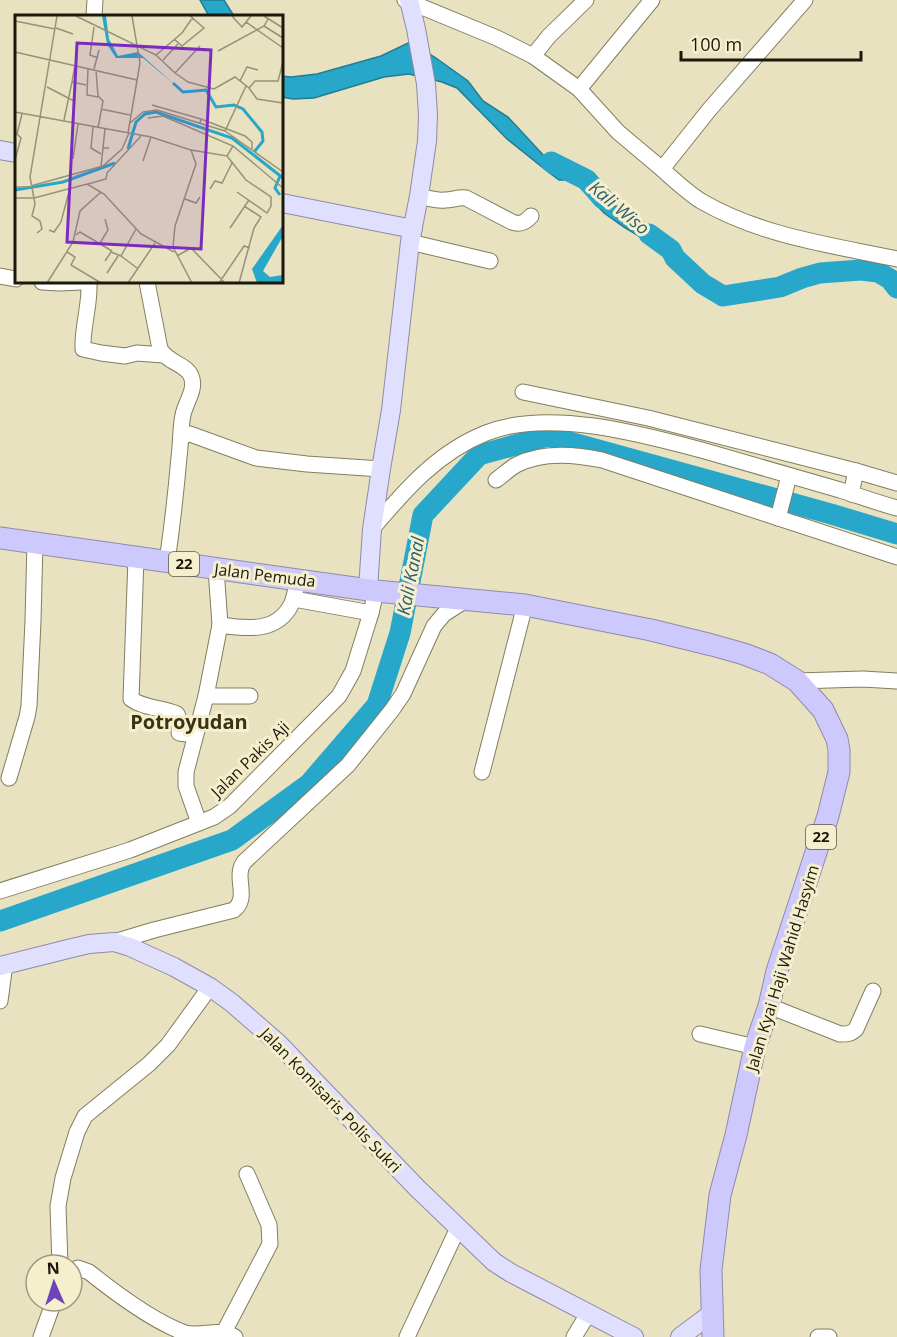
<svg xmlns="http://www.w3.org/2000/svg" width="897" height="1337" font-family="'Open Sans',sans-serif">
	<rect width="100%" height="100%" fill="#e8e2c0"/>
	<g fill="#27a7c9" stroke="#237c90" stroke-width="1.5">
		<polygon points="200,0 224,0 234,16 209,16"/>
		<polygon points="410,42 436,58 468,81 483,101 508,117 546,158 582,179 592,177 604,190 613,206 628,207 633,217 646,223 652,232 662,240 670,244 671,250 662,250 624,227 604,213 573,180 559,180 547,171 507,139 457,88 442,82 409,74 384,77 314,98 293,99 282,97 282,76 291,77 317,74 381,56"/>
	</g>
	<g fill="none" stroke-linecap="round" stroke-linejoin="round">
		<g stroke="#27a7c9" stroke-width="21">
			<polyline points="551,162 587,180 603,199"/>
			<polyline points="649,234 671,250 675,258 703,284 723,296 780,287 802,278 820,273 861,270 878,272 890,279 897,288"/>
			<polyline points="0,921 232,840 309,784 377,705 400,633 423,515 479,455 548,436 831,514 897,534"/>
		</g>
		<defs>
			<g id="minor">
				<polyline points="405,0 497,38 533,56 579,89 618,132 662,169 709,110 805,0"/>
				<polyline points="94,16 95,0"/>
				<polyline points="533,56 549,36 586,0"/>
				<polyline points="579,89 652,0"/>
				<path d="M662,169C674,180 687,192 701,201C761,236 831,245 897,259"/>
				<path d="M419,196C428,198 436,201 445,200C453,200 458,197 466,198L512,222C520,225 525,223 531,216"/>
				<polyline points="410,242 490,261"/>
				<polyline points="0,276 16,279"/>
				<polyline points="42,282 59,283 82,282"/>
				<path d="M86,282L89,284C90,306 82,327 83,349L101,353L125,356L137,353L163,355"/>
				<path d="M147,282L160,349C168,363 186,364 191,376C197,389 185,403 183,415C180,429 181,443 179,457C176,492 172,527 167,562"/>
				<polyline points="523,392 648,418 856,471"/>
				<polyline points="181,439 186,434 190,434 256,458 307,464 381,469"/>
				<path d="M496,480C503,475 509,469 516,465C542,451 574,454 602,460L897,557"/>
				<polyline points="851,494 856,471 897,483"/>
				<polyline points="778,518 789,476"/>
				<path d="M372,529C405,490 438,452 486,433C548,408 642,434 705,451C750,464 795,477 840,490C859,496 878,503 897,508"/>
				<path d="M136,558L131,699C145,709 162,707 177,714L180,722L179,733L195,735"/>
				<polyline points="216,569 220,625 206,696 250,696"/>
				<polyline points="294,599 371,613"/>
				<path d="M220,625C247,629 278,633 292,603C295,595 296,587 298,579"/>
				<polyline points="797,681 863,679 897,681"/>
				<polyline points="482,772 525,605"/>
				<polyline points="9,778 27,717 29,706 33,621 35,542"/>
				<polyline points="199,823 186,786 186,772 206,696"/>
				<polyline points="0,891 130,850 214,817 230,806 339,696 353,671 371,613 376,591"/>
				<path d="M114,942L154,930L234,910C250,897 233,877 244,862L348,765L392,710L403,694L434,626L444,614L466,600"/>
				<polyline points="0,1001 5,964"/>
				<path d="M769,1006L840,1034C847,1034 851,1034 856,1029L873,991"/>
				<polyline points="700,1034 755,1047"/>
				<polyline points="60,1265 58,1206 63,1178 77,1132 85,1116 149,1064 168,1045 210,987"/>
				<path d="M72,1270L78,1268L89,1272C114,1292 155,1322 185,1333C203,1337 219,1327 235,1337"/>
				<polyline points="224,1332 270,1244 269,1225 247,1174"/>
				<polyline points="41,1337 54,1301"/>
				<polyline points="407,1337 458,1228"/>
				<polyline points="574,1337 588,1314"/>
				<polyline points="818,1337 829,1337"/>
			</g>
			<g id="major">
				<polyline points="0,150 16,153"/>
				<polyline points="282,203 413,229"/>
				<polyline points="368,589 372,529 381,469 391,410 410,242 419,196 427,141 428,115 426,84 416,29 409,0"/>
				<polyline points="0,966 68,949 89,944 114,942 130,947 174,967 210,987 232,1003 278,1043 417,1188 494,1262 511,1273 634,1337"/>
				<polyline points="680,1337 711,1314"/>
			</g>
			<polyline id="highway" points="0,538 376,591 525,605 651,630 712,645 744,654 770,664 797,681 823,710 837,739 839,750 839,772 828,816 777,971 769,1006 755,1047 736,1135 720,1195 711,1270 713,1337"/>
		</defs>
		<use href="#minor" stroke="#847d5e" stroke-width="17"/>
		<use href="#major" stroke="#8f8ba9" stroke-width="20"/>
		<use href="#highway" stroke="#8f8ba9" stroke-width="23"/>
		<use href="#minor" stroke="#fff" stroke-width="15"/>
		<use href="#major" stroke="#e1dffe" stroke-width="18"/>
		<use href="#highway" stroke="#cdc9fd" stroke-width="21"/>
	</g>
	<g text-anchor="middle" stroke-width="6" stroke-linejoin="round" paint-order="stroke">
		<g fill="#f6efcd" stroke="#5d5946" stroke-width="1.5">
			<rect x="169" y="552" width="30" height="24" rx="4.5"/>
			<rect x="806" y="825" width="30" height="24" rx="4.5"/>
		</g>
		<g font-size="15" font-weight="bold" fill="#1b190c">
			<text x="184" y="569">22</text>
			<text x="821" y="842">22</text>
		</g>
		<g font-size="16" fill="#1b190c" stroke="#f6efcd">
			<text transform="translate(265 575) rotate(7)" y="6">Jalan Pemuda</text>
			<text transform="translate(250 759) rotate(-44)" y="6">Jalan Pakis Aji</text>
			<text transform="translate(782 968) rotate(-73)" y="6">Jalan Kyai Haji Wahid Hasyim</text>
			<text transform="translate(331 1100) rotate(46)" y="6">Jalan Komisaris Polis Sukri</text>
		</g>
		<g font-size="18" font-style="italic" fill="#2e5f6e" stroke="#f6efcd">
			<text transform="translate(619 208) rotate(40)" y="6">Kali Wiso</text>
			<text transform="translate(411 576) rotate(-79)" y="6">Kali Kanal</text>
		</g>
		<g font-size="20" font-weight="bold" fill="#393316" stroke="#f6efcd">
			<text x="189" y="729">Potroyudan</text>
		</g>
	</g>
	<g transform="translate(15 15)">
		<rect width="268" height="268" fill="#e8e2c0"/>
		<path d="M87,1H91L94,24L103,41L123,37L160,70L128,43H101L92,29ZM268,210V221L248,256L255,262L268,260V268H242L237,254Z" fill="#27a7c9"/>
		<path fill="none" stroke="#27a7c9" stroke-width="3" d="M158,68L168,77L191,75L201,92L219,90L228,94L247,117L248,126L239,137M113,134L121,107L130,99L141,97L217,123L268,163M265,161L260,173L265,180M0,175L48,167L100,148"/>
		<path fill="none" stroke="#969278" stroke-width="1.5" d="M61,1L141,40L160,58L185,31M217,1L227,12L236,1M249,1L268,13M0,6L40,14M231,7L268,33M249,11L268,23M79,12L75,40L83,43M41,13L58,19M159,24L167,31L189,13L175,1M203,36L249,11L253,4M0,37L122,65M141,40L167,18L178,2M148,45L163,29M60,50L57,67L71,70M73,53L72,80L83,82M79,54L84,35M81,55L83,81L88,86L83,113M160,58L173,67L199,74L220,62L234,73L240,66H263L268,47M225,66L232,52L243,55M32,72L59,86M234,73L242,84L268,88M137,90L186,104M86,94L115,100M0,97L136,122L176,135L181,149L160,211L158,232L177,268M133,103L148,101L218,131L212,141L176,135M49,105L57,67M115,108L128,97L142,95L210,116L231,71M185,108L186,104L230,121L237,127V134M78,112L76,133L86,139M90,114L88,133H94M210,116L268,157M113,118L125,48L117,1M218,131L268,173M212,141L231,165L256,182V191L252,198L222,177M58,144L63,109M0,145L6,123L2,119L7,99M128,146L136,122M86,152L88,133M73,169L91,164L92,158L126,121M0,172H12L88,151L107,134L114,118M195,174L200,166L207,168L217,148M0,183H19L72,169L89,179L126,219L159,237M170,184L181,188L185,182M215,213L234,185M34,215L39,217L46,207L55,173M22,218L27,214L25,206L17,201L20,189L15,162L42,1M61,220L65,217L97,236M85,228L93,215L90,204M52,237L60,242L56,250L86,268M106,241L122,253M162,241L176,233L210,268M90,246L96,237L106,241L121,214M92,258L103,241M32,268L58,227L65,196L86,177M113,268L140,228M204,268L229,231L235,233M224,268L239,213L246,202L229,191"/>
		<path fill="#7b2cbf" fill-opacity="0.15" stroke="#7b2cbf" stroke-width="3" d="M62,28L196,35L186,234L52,227Z"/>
		<rect width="268" height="268" fill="none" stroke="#1b190c" stroke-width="3"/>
	</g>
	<g transform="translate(54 1283) rotate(357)"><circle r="28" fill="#f6efcd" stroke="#9e9980" stroke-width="1.5"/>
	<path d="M0-4.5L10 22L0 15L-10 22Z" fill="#6d44bc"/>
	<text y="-9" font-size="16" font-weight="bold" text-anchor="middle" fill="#1b190c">N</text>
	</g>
	<path d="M681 51v9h180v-9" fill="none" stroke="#1b190c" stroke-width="3"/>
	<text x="690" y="51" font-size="18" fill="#1b190c" stroke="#f6efcd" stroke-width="4.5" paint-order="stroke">100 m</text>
</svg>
